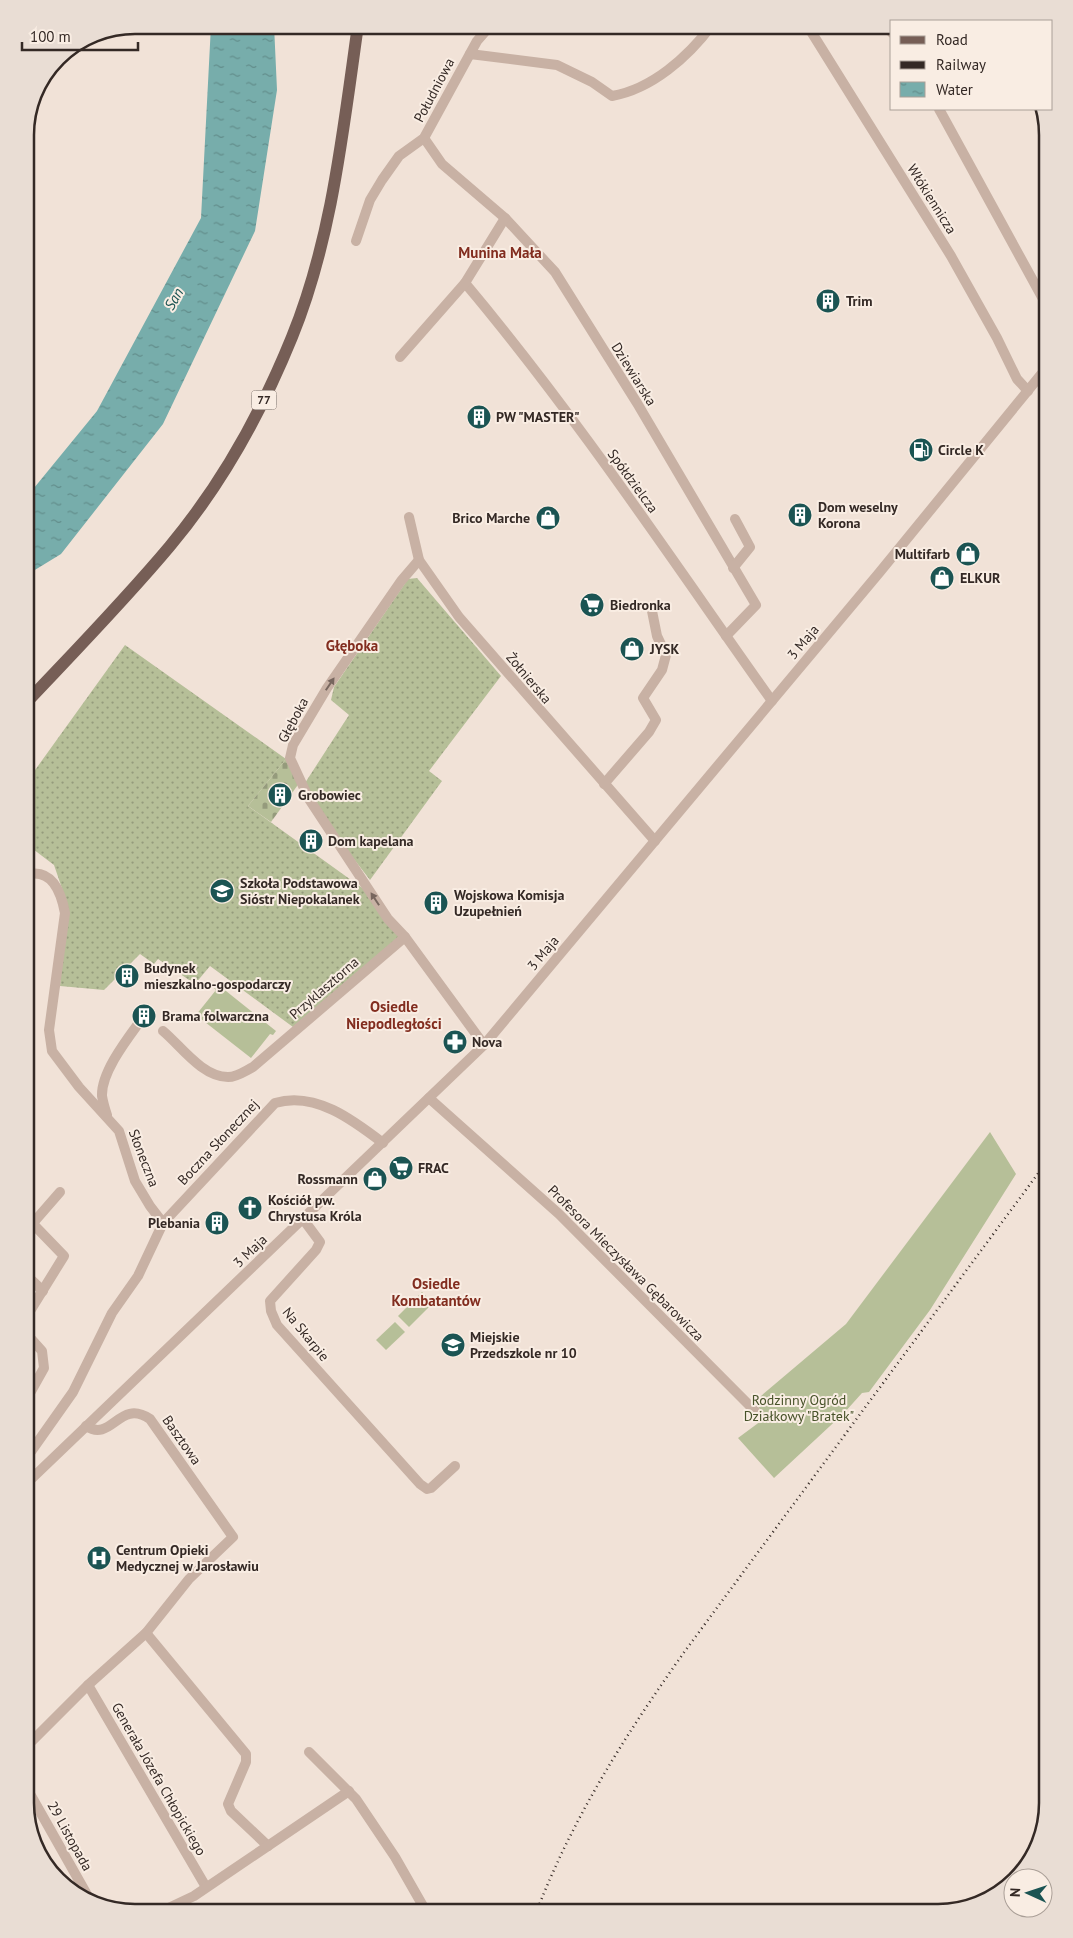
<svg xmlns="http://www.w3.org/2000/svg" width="1073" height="1938" font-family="'PT Sans',sans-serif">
	<defs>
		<pattern id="grass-dots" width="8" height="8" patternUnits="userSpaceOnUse" patternTransform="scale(1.25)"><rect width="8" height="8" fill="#b6bf98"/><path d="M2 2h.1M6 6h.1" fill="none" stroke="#959b7c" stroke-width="1.8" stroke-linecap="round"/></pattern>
		<pattern id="cemetery-stones" width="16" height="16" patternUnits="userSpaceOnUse" patternTransform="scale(1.25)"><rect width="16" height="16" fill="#b6bf98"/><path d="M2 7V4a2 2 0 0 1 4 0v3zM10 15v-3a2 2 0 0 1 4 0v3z" fill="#959b7c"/></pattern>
		<pattern id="water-ripples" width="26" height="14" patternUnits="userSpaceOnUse" patternTransform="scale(1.25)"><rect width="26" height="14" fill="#77adab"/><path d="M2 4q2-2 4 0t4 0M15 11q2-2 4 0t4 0" fill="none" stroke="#628d8b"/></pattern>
	</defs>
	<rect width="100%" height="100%" fill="#f1e2d7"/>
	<g fill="url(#grass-dots)">
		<polygon points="417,578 501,676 429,771 442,781 370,880 337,837 305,783 349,715 331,700 334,687 408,579"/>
		<polygon points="125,645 286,759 248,806 365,890 399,937 293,1027 210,966 195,984 158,959 154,964 140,954 104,990 60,986 67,903 54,865 25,843 25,784"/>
	</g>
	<polygon fill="url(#cemetery-stones)" points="286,759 300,782 271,822 248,806"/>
	<g fill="#b6bf98">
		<polygon points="216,983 276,1031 273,1035 270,1034 251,1058 196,1015 216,990 213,987"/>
		<polygon points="990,1132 1016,1174 930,1310 869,1392 862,1393 844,1413 774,1478 738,1438 765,1418 755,1401 846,1324"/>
		<polygon points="422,1292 433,1303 409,1327 398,1316"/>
		<polygon points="395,1322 405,1332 386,1350 376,1340"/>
	</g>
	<polygon fill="url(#water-ripples)" points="211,25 274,25 277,90 255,231 163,424 61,554 25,576 25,499 97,411 201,218"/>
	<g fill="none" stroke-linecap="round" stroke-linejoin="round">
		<g stroke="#c8b1a4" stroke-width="10">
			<polyline points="807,25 951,256 997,338 1017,379 1028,391"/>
			<polyline points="886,25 892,33"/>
			<path d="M470,54L557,65L592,82L612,96C652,89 688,57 712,25"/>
			<polyline points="939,109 1048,308"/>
			<polyline points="424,138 442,164 505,218 555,272 637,403 756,605 726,636"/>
			<polyline points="356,241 370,200 382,180 399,156 424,138 477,41 491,25"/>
			<path d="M465,283C576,415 672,560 772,701"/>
			<polyline points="400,357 465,283 505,218"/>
			<polyline points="409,517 419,560 459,617 655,841"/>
			<polyline points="419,560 401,581 327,688 293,745 290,758 309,799 388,919 405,937 484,1045"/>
			<polyline points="733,568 750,547 735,519"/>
			<polyline points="604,784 649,732 656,720 643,698 662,670 666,655 657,636 651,606"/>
			<path d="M163,1031C181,1046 202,1077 228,1077C237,1077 245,1071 253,1067L405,937"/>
			<polyline points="429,1098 559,1214 755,1411"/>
			<path d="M107,1115C105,1109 103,1102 102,1096C101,1072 128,1038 141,1020"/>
			<polyline points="303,1219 320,1242 316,1250 270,1301 271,1311 277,1325 420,1484 427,1489 431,1488 455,1466"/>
			<polyline points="33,1223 60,1192"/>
			<path d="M163,1223L275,1103C315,1091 353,1120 383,1143"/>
			<polyline points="25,1274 43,1291"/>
			<polyline points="25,1319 64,1256 35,1226 25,1213"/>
			<polyline points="25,1402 44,1368 42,1351 25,1332"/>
			<path d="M25,1460L73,1392L112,1313L138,1276L163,1223L150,1206L135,1181L119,1131L79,1087L52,1051L49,1030L65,913C61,892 52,867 25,875"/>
			<polyline points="25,1485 484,1045 879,573 1048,366"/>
			<polyline points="146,1633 246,1754 246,1762 228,1804 231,1811 268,1846"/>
			<polyline points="88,1685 206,1887"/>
			<path d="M25,1748L88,1685L146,1633L189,1579L233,1537L150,1419C119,1398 112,1443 86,1426"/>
			<polyline points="309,1752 356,1799 395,1857 427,1913"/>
			<polyline points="25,1785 90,1900"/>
			<polyline points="158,1913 194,1896 349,1791"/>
		</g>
		<path stroke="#765e56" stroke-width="12" d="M25,704C74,652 124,601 170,546C221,485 262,411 292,337C332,239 343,130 358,25"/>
		<path stroke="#342925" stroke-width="2.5" stroke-dasharray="1 4" stroke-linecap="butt" d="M536,1913C573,1817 626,1734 685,1651L1048,1160"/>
	</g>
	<defs><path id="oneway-solid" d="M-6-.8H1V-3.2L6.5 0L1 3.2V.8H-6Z" transform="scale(1.25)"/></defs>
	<g fill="#77665e">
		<use href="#oneway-solid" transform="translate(330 684) rotate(-56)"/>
		<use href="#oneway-solid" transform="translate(375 899) rotate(-123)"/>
	</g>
	<defs>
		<symbol id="building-disc" viewBox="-11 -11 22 22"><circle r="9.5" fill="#1b5453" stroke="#f9ede3"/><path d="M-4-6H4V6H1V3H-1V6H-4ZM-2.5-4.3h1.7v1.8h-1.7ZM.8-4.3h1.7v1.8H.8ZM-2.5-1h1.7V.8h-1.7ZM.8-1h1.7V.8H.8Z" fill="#fff"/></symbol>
		<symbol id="fuel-disc" viewBox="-11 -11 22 22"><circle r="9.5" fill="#1b5453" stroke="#f9ede3"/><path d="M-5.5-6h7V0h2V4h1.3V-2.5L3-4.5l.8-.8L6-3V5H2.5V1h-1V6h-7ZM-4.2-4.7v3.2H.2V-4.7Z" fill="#fff"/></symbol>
		<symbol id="shop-disc" viewBox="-11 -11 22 22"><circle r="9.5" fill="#1b5453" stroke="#f9ede3"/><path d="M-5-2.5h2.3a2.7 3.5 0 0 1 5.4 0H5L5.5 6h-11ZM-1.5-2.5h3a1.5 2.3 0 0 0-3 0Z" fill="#fff"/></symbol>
		<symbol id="supermarket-disc" viewBox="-11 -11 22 22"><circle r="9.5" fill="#1b5453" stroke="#f9ede3"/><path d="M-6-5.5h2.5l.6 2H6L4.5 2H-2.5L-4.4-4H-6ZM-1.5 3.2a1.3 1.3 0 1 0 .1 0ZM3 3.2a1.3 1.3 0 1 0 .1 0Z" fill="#fff"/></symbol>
		<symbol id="school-disc" viewBox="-11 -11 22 22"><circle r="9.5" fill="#1b5453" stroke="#f9ede3"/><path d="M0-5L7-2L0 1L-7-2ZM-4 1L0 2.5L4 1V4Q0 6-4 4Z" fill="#fff"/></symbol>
		<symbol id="pharmacy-disc" viewBox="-11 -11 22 22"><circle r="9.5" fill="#1b5453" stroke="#f9ede3"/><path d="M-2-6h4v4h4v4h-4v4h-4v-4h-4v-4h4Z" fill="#fff"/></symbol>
		<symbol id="church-disc" viewBox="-11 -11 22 22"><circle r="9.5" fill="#1b5453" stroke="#f9ede3"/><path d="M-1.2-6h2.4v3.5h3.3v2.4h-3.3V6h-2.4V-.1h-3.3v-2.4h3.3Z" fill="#fff"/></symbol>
		<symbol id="hospital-disc" viewBox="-11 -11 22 22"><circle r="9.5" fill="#1b5453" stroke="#f9ede3"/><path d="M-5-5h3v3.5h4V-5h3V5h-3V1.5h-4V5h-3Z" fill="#fff"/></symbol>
	</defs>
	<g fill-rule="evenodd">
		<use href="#building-disc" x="814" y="287" width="28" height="28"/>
		<use href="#building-disc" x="465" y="403" width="28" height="28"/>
		<use href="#fuel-disc" x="907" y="436" width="28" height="28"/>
		<use href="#building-disc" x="786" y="501" width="28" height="28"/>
		<use href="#shop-disc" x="534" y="504" width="28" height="28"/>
		<use href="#shop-disc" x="954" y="540" width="28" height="28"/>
		<use href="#shop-disc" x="928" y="564" width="28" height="28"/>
		<use href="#supermarket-disc" x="578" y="591" width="28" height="28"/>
		<use href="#shop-disc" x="618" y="635" width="28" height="28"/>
		<use href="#building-disc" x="266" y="781" width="28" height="28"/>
		<use href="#building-disc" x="297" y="827" width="28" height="28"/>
		<use href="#school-disc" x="208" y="877" width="28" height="28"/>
		<use href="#building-disc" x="422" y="889" width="28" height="28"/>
		<use href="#building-disc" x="113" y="962" width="28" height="28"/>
		<use href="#building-disc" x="130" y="1002" width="28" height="28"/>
		<use href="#pharmacy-disc" x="441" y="1028" width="28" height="28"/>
		<use href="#supermarket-disc" x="387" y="1154" width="28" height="28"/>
		<use href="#shop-disc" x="361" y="1165" width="28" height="28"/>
		<use href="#church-disc" x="236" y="1194" width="28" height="28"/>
		<use href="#building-disc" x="203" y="1209" width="28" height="28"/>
		<use href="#school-disc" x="439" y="1331" width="28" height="28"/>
		<use href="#hospital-disc" x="85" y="1544" width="28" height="28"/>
	</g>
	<g text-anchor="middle" stroke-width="4" stroke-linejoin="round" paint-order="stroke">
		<rect fill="#f9ede3" stroke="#6f645e" stroke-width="1" x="251.5" y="390.5" width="25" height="19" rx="4"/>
		<g font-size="12" font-weight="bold" fill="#342925">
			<text x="264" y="404">77</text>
		</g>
		<g font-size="14" fill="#342925" stroke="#f9ede3">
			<text transform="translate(434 90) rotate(-62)" y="5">Południowa</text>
			<text transform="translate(932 199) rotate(58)" y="5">Włókiennicza</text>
			<text transform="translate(634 374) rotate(58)" y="5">Dziewiarska</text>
			<text transform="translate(633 481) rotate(54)" y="5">Spółdzielcza</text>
			<text transform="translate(803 642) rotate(-50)" y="5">3 Maja</text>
			<text transform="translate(529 678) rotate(50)" y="5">Żołnierska</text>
			<text transform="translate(293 720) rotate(-62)" y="5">Głęboka</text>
			<text transform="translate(543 953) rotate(-50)" y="5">3 Maja</text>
			<text transform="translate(324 988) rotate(-41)" y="5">Przyklasztorna</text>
			<text transform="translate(218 1142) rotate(-47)" y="5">Boczna Słonecznej</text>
			<text transform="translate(144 1158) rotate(69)" y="5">Słoneczna</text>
			<text transform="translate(250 1251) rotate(-44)" y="5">3 Maja</text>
			<text transform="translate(626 1263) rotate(45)" y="5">Profesora Mieczysława Gębarowicza</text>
			<text transform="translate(306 1334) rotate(51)" y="5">Na Skarpie</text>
			<text transform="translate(182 1440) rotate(55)" y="5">Basztowa</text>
			<text transform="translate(159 1779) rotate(60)" y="5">Generała Józefa Chłopickiego</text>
			<text transform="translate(70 1836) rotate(61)" y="5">29 Listopada</text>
		</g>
		<g font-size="14" font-weight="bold" fill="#342925" stroke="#f9ede3" text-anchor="start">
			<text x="846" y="306">Trim</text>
			<text x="496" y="422">PW "MASTER"</text>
			<text x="938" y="455">Circle K</text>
			<text x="818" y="512">Dom weselny<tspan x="818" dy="16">Korona</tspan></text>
			<text x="530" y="523" text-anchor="end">Brico Marche</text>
			<text x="950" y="559" text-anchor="end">Multifarb</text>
			<text x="960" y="583">ELKUR</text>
			<text x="610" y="610">Biedronka</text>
			<text x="650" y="654">JYSK</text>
			<text x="298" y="800">Grobowiec</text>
			<text x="328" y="846">Dom kapelana</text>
			<text x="240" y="888">Szkoła Podstawowa<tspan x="240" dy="16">Sióstr Niepokalanek</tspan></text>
			<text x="454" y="900">Wojskowa Komisja<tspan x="454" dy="16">Uzupełnień</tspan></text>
			<text x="144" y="973">Budynek<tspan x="144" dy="16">mieszkalno-gospodarczy</tspan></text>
			<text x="162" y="1021">Brama folwarczna</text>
			<text x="472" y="1047">Nova</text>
			<text x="418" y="1173">FRAC</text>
			<text x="358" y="1184" text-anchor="end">Rossmann</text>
			<text x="268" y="1205">Kościół pw.<tspan x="268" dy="16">Chrystusa Króla</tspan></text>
			<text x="200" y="1228" text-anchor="end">Plebania</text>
			<text x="470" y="1342">Miejskie<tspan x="470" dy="16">Przedszkole nr 10</tspan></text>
			<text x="116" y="1555">Centrum Opieki<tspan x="116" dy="16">Medycznej w Jarosławiu</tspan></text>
		</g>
		<g font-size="14" fill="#475229" stroke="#f9ede3">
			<text x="799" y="1405">Rodzinny Ogród<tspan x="799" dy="16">Działkowy "Bratek"</tspan></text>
		</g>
		<g font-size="15" font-weight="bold" fill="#822d1f" stroke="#f9ede3">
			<text x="500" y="258">Munina Mała</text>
			<text x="352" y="651">Głęboka</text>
			<text x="394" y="1012">Osiedle<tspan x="394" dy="17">Niepodległości</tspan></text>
			<text x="436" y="1289">Osiedle<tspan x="436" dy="17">Kombatantów</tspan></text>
		</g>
		<g font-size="15" font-style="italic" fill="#1b5453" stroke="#f9ede3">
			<text transform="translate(174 299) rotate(-60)" y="5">San</text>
		</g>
	</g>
	<path d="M0 0H1073V1938H0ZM135 34H938A101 101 0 0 1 1039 135V1803A101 101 0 0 1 938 1904H135A101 101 0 0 1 34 1803V135A101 101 0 0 1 135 34Z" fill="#e9ddd4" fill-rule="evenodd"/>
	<path fill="none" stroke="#342925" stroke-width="2.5" d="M135 34H938A101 101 0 0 1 1039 135V1803A101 101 0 0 1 938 1904H135A101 101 0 0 1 34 1803V135A101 101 0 0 1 135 34Z"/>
	<rect x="890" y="20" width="162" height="90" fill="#f9ede3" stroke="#aa9f97"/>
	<rect x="900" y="36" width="25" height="8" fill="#765e56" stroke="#aa9f97"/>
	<text x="936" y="45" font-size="15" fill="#342925">Road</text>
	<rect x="900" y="61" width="25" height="8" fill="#342925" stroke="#aa9f97"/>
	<text x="936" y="70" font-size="15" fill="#342925">Railway</text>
	<rect x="900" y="82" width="25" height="15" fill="url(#water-ripples)" stroke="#aa9f97"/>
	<text x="936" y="95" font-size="15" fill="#342925">Water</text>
	<g transform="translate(1028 1893) rotate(273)"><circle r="24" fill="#f9ede3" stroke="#aa9f97"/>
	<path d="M0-4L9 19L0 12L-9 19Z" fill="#1b5453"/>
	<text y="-8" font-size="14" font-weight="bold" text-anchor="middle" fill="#342925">N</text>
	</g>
	<path d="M22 42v8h116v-8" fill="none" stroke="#342925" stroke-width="2.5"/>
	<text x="30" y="42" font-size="15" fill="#342925" stroke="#f9ede3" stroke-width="4" paint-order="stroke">100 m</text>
</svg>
